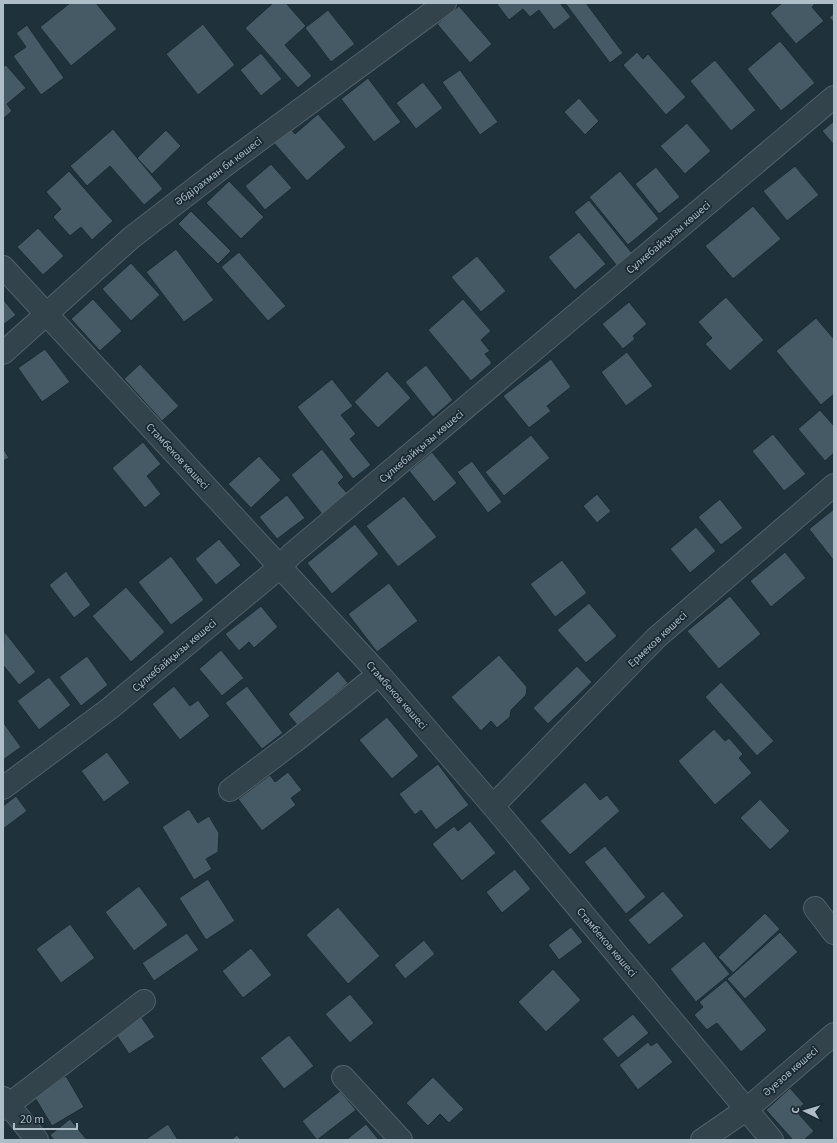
<svg xmlns="http://www.w3.org/2000/svg" width="837" height="1143" font-family="'Source Sans 3',sans-serif">
	<rect width="100%" height="100%" fill="#1f323c"/>
	<g fill="#455a65" stroke="#1b2a33">
		<polygon points="70,3 96,3 117,29 71,66 40,27"/>
		<polygon points="273,3 286,3 306,26 285,45 312,76 298,88 245,28"/>
		<polygon points="496,3 560,3 571,17 554,30 539,10 530,17 523,9 509,20"/>
		<polygon points="565,3 586,3 623,53 610,63"/>
		<polygon points="782,3 816,3 812,7 824,21 796,44 770,13"/>
		<polygon points="459,6 492,44 470,63 437,24"/>
		<polygon points="328,10 355,44 331,62 305,28"/>
		<polygon points="834,14 834,23 829,17"/>
		<polygon points="203,24 235,65 198,95 166,54"/>
		<polygon points="27,25 64,78 41,95 13,56 26,47 16,33"/>
		<polygon points="780,41 815,83 781,111 747,69"/>
		<polygon points="637,52 643,59 648,54 686,97 666,115 623,65"/>
		<polygon points="261,53 282,79 261,96 240,70"/>
		<polygon points="715,60 756,110 731,131 690,81"/>
		<polygon points="6,65 26,88 7,104 12,111 3,119 3,67"/>
		<polygon points="460,70 498,122 480,135 442,82"/>
		<polygon points="368,78 401,122 374,142 341,99"/>
		<polygon points="423,82 443,108 416,129 396,103"/>
		<polygon points="579,98 599,121 585,135 564,112"/>
		<polygon points="318,114 346,147 307,181 274,143 290,128 295,134"/>
		<polygon points="834,121 834,145 822,131"/>
		<polygon points="687,123 711,151 685,174 660,146"/>
		<polygon points="113,129 163,189 144,205 110,166 87,186 70,166"/>
		<polygon points="166,130 181,146 152,174 137,158"/>
		<polygon points="271,164 292,188 265,210 245,186"/>
		<polygon points="795,166 819,195 787,221 763,191"/>
		<polygon points="656,167 680,197 659,214 635,184"/>
		<polygon points="69,171 113,221 92,240 81,227 70,236 53,217 61,209 46,192"/>
		<polygon points="620,171 659,219 628,245 589,197"/>
		<polygon points="229,181 264,217 241,239 206,203"/>
		<polygon points="589,200 632,253 617,266 574,212"/>
		<polygon points="753,206 781,239 733,279 705,246"/>
		<polygon points="191,211 231,251 218,264 178,224"/>
		<polygon points="38,228 64,256 43,275 17,247"/>
		<polygon points="579,232 606,264 575,290 548,257"/>
		<polygon points="176,249 214,300 184,322 146,272"/>
		<polygon points="239,252 286,306 268,321 221,267"/>
		<polygon points="477,256 506,291 481,312 451,277"/>
		<polygon points="131,263 160,295 131,321 102,289"/>
		<polygon points="726,297 764,340 730,371 705,344 712,338 698,322"/>
		<polygon points="3,299 16,315 3,325"/>
		<polygon points="93,299 122,331 100,351 71,319"/>
		<polygon points="463,299 491,331 481,340 490,351 485,354 492,363 471,381 428,330"/>
		<polygon points="629,302 647,324 633,336 635,339 623,349 602,324"/>
		<polygon points="816,318 834,339 834,394 821,405 776,351"/>
		<polygon points="45,349 70,382 42,402 18,368"/>
		<polygon points="627,352 653,386 626,406 601,372"/>
		<polygon points="551,359 571,387 547,406 551,411 529,428 503,396"/>
		<polygon points="140,364 179,406 162,421 124,379"/>
		<polygon points="426,365 453,400 433,417 405,382"/>
		<polygon points="387,371 411,398 378,428 354,402"/>
		<polygon points="332,379 353,406 341,415 356,434 350,439 371,465 353,479 297,407"/>
		<polygon points="820,410 834,426 834,453 825,461 798,429"/>
		<polygon points="773,434 806,474 784,491 752,451"/>
		<polygon points="531,435 550,458 504,496 485,472"/>
		<polygon points="143,442 161,464 147,476 161,494 145,508 112,468"/>
		<polygon points="3,448 9,458 3,461"/>
		<polygon points="322,449 344,477 338,483 347,493 322,514 291,475"/>
		<polygon points="432,452 457,483 434,502 409,471"/>
		<polygon points="259,456 281,480 251,508 228,484"/>
		<polygon points="472,461 502,502 488,513 457,472"/>
		<polygon points="597,494 611,511 597,523 583,506"/>
		<polygon points="287,495 305,518 277,539 259,517"/>
		<polygon points="404,496 437,537 398,567 366,526"/>
		<polygon points="720,499 743,528 721,545 698,517"/>
		<polygon points="834,509 834,561 809,529"/>
		<polygon points="355,524 379,554 332,594 307,563"/>
		<polygon points="696,527 716,551 690,573 670,549"/>
		<polygon points="219,539 241,565 216,585 195,559"/>
		<polygon points="785,552 806,578 771,607 750,581"/>
		<polygon points="171,556 204,600 171,625 138,582"/>
		<polygon points="562,560 587,593 555,617 530,584"/>
		<polygon points="66,571 91,605 74,618 49,585"/>
		<polygon points="389,583 418,621 377,652 348,614"/>
		<polygon points="126,587 165,632 131,662 92,616"/>
		<polygon points="730,596 761,634 719,669 687,631"/>
		<polygon points="589,603 617,636 586,663 557,630"/>
		<polygon points="261,606 278,627 254,648 249,642 239,651 225,634"/>
		<polygon points="4,631 36,672 19,685 3,665"/>
		<polygon points="221,650 244,678 222,696 199,669"/>
		<polygon points="499,655 527,687 526,695 511,710 510,717 497,728 491,721 481,731 451,697"/>
		<polygon points="87,656 108,685 81,706 59,677"/>
		<polygon points="577,666 592,682 548,724 533,708"/>
		<polygon points="338,671 348,683 298,726 288,714"/>
		<polygon points="49,677 71,705 39,730 17,701"/>
		<polygon points="721,682 774,741 757,756 705,697"/>
		<polygon points="174,686 190,706 198,700 210,716 180,740 152,704"/>
		<polygon points="247,686 283,733 262,749 225,703"/>
		<polygon points="387,717 419,756 392,779 359,740"/>
		<polygon points="3,722 21,747 3,760"/>
		<polygon points="714,729 725,741 729,738 743,754 739,758 752,773 715,805 678,761"/>
		<polygon points="107,752 130,783 104,802 81,771"/>
		<polygon points="438,764 469,805 436,830 421,810 415,815 399,794"/>
		<polygon points="288,772 302,790 291,798 296,805 262,831 238,799 270,775 275,782"/>
		<polygon points="585,782 600,800 607,795 620,811 570,855 540,821"/>
		<polygon points="16,796 27,811 3,829 3,806"/>
		<polygon points="760,799 790,831 770,850 740,818"/>
		<polygon points="189,809 198,823 209,816 219,833 218,852 206,859 212,869 194,880 162,827"/>
		<polygon points="470,821 496,853 462,881 432,844 454,826 458,831"/>
		<polygon points="605,846 646,897 626,914 584,862"/>
		<polygon points="515,869 531,889 502,913 486,892"/>
		<polygon points="208,879 235,921 206,940 179,898"/>
		<polygon points="139,886 168,925 134,951 105,912"/>
		<polygon points="663,891 684,916 649,945 628,920"/>
		<polygon points="338,907 380,956 348,984 306,935"/>
		<polygon points="765,913 780,929 733,973 718,957"/>
		<polygon points="70,924 95,958 61,983 36,949"/>
		<polygon points="571,927 583,942 559,960 548,945"/>
		<polygon points="780,932 798,952 745,999 727,979"/>
		<polygon points="187,933 199,950 154,981 142,963"/>
		<polygon points="424,940 435,954 405,979 394,965"/>
		<polygon points="704,941 730,974 696,1002 670,969"/>
		<polygon points="251,948 272,975 243,998 222,971"/>
		<polygon points="553,969 581,1000 546,1032 518,1002"/>
		<polygon points="726,980 767,1030 741,1052 717,1023 707,1030 694,1015 703,1007 699,1002"/>
		<polygon points="350,994 374,1023 350,1043 325,1014"/>
		<polygon points="633,1014 649,1033 618,1058 602,1039"/>
		<polygon points="140,1015 155,1037 129,1054 115,1033"/>
		<polygon points="289,1035 314,1066 284,1089 260,1058"/>
		<polygon points="648,1042 651,1046 657,1042 673,1062 638,1090 619,1065"/>
		<polygon points="66,1076 84,1107 52,1126 34,1096"/>
		<polygon points="433,1077 464,1109 449,1123 440,1114 428,1126 406,1103"/>
		<polygon points="790,1088 804,1104 796,1111 814,1131 804,1140 793,1140 766,1110"/>
		<polygon points="340,1091 356,1110 317,1140 302,1121"/>
		<polygon points="70,1119 87,1140 54,1140 50,1135"/>
		<polygon points="168,1124 178,1140 145,1140"/>
		<polygon points="366,1124 379,1140 346,1140"/>
		<polygon points="237,1135 241,1140 231,1140"/>
	</g>
	<g fill="none" stroke-linecap="round" stroke-linejoin="round">
		<defs>
			<g id="minor">
				<polyline points="3,267 379,674 493,806 772,1140"/>
				<polyline points="3,353 131,238 224,166 445,3"/>
				<polyline points="3,788 109,709 280,567 292,554 834,97"/>
				<polyline points="230,790 295,741 379,674"/>
				<polyline points="493,806 656,638 834,485"/>
				<polyline points="815,908 834,933"/>
				<polyline points="343,1077 401,1140"/>
				<polyline points="3,1098 37,1140"/>
				<polyline points="3,1109 144,1001"/>
				<polyline points="702,1140 747,1109 834,1034"/>
			</g>
		</defs>
		<use href="#minor" stroke="#51616a" stroke-width="24"/>
		<use href="#minor" stroke="#33434c" stroke-width="22"/>
	</g>
	<g text-anchor="middle" stroke-width="3.5" stroke-linejoin="round" paint-order="stroke">
		<g font-size="11" fill="#aebec8" stroke="#192831">
			<text transform="translate(218 171) rotate(-37)" y="4">Әбдірахман би көшесі</text>
			<text transform="translate(668 237) rotate(-40)" y="4">Сұлкебайқызы көшесі</text>
			<text transform="translate(421 446) rotate(-40)" y="4">Сұлкебайқызы көшесі</text>
			<text transform="translate(178 456) rotate(47)" y="4">Стамбеков көшесі</text>
			<text transform="translate(657 639) rotate(-43)" y="4">Ермеков көшесі</text>
			<text transform="translate(174 655) rotate(-40)" y="4">Сұлкебайқызы көшесі</text>
			<text transform="translate(397 695) rotate(49)" y="4">Стамбеков көшесі</text>
			<text transform="translate(607 942) rotate(50)" y="4">Стамбеков көшесі</text>
			<text transform="translate(790 1071) rotate(-41)" y="4">Әуезов көшесі</text>
		</g>
	</g>
	<rect width="837" height="1143" fill="none" stroke="#aebec8" stroke-width="8"/>
	<g transform="translate(805 1111) rotate(275)" stroke="#192831" stroke-width="3" paint-order="stroke">
	<path d="M0-3L7 15L0 10L-7 15Z" fill="#aebec8"/>
	<text y="-6" font-size="11" font-weight="bold" text-anchor="middle" fill="#aebec8">С</text>
	</g>
	<path d="M14 1123v6h63v-6" fill="none" stroke="#aebec8" stroke-width="2"/>
	<text x="20" y="1123" font-size="12" fill="#aebec8" stroke="#192831" stroke-width="3" paint-order="stroke">20 m</text>
</svg>
